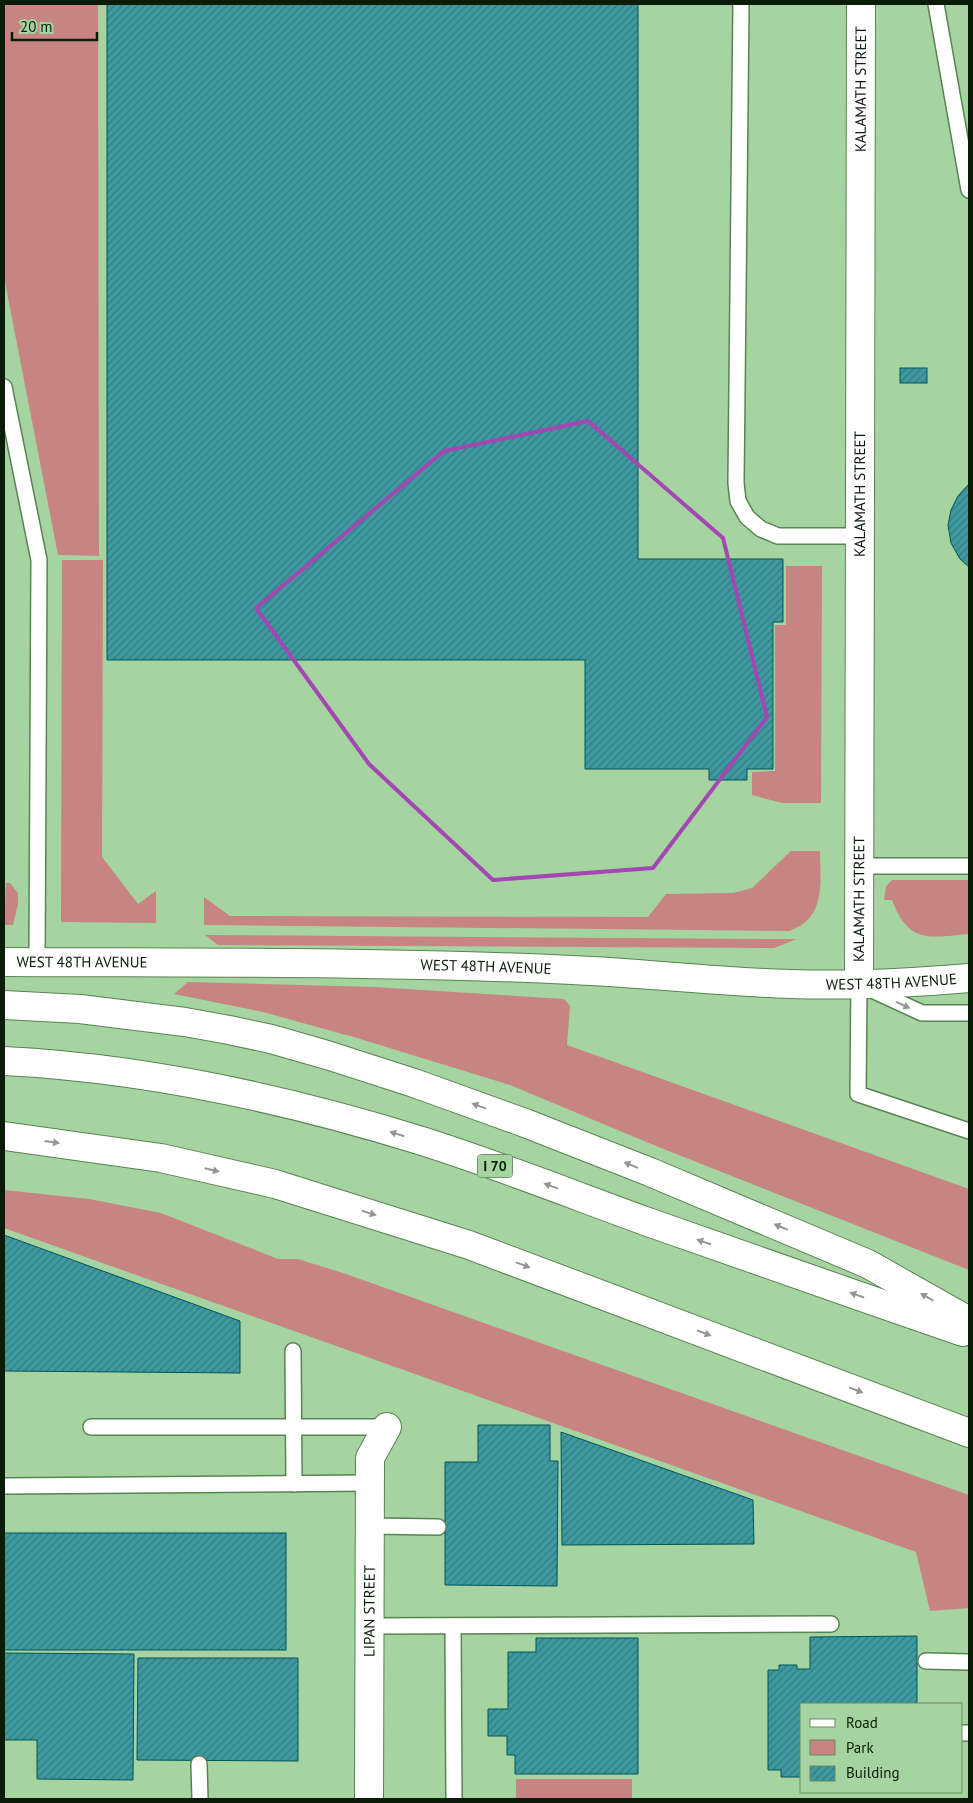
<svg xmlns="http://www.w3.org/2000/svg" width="973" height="1803" font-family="'PT Sans',sans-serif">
	<defs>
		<pattern id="building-hatch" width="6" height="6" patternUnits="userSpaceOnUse" patternTransform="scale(1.25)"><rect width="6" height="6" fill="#3e99a0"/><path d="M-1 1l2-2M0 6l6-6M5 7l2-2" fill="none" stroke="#327c80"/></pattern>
	</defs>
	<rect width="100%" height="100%" fill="#a6d4a0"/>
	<g fill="#c78482">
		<polygon points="4,4 98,4 99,556 58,555 4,277"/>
		<polygon points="62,560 103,560 102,857 138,904 156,891 156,923 61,922"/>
		<polygon points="786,566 822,566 821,803 782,803 752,795 752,772 775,771 775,625 786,625"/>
		<path d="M791,851H820C820,875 825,907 804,923C800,927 794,928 790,931L204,925V897L230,916L648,917L666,894L733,893L752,888Z"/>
		<path d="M892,880H969V934C930,937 909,945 892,900H884L886,886Z"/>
		<polygon points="6,883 10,883 18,893 18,904 13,925 4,925"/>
		<polygon points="205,935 775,939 797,939 774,948 218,945"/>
		<polygon points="188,982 374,987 564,999 570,1006 567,1045 969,1189 969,1270 656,1146 510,1085 357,1038 263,1012 174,994"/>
		<polygon points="4,1190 89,1199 161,1213 278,1259 298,1259 346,1274 969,1495 969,1608 930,1611 916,1552 4,1228"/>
		<rect x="516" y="1779" width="116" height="19"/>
	</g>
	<g fill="url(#building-hatch)" stroke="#015459">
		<polygon points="107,4 638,4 638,559 783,559 783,622 773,622 773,769 747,769 747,780 709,780 709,769 585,769 585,660 107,660"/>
		<rect x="900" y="368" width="27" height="15"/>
		<polygon points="968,485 969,485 969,567 960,559 951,543 948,525 951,510 958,496"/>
		<polygon points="4,1235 240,1321 240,1373 4,1371"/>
		<polygon points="478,1425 550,1425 550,1461 558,1461 557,1586 445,1585 445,1462 478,1462"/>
		<polygon points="561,1432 753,1500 754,1544 562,1545"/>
		<rect x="4" y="1533" width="282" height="117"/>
		<polygon points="917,1636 917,1704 802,1704 802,1777 781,1777 781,1770 768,1770 768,1670 779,1670 779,1665 797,1665 797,1669 810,1669 810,1637"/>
		<polygon points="536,1638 638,1638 638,1774 515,1774 515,1755 507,1755 507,1736 488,1736 488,1709 508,1709 508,1652 536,1652"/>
		<polygon points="4,1653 134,1654 133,1780 37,1779 37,1740 4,1740"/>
		<polygon points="138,1658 298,1658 298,1761 137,1760"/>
	</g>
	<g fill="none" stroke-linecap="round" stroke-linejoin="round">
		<defs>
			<g id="service">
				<polyline points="741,4 736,483 738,501 747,517 761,529 778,536 860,536"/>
				<polyline points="936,4 969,190"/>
				<polyline points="4,387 39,560 37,962"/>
				<polyline points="859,866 969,866"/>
				<polyline points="969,1013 922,1013 859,984 858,1094 969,1131"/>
				<polyline points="293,1351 294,1484"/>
				<polyline points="91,1427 387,1427"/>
				<polyline points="4,1486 370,1483"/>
				<polyline points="370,1526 438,1527"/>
				<polyline points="370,1626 831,1624"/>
				<polyline points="453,1626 454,1799"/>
				<polyline points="926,1661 969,1662"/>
				<polyline points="962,1733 969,1733"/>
				<polyline points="199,1764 200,1799"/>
			</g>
			<g id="minor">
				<path id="s1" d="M859,984L861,4"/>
				<path id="s2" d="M369,1799L370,1458L387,1427"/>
			</g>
			<g id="tertiary">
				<path id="s3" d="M4,962C193,963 383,961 572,970C644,973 717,982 790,984C850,986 910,983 969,978"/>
			</g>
			<g id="motorway">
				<polyline points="4,1005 80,1009 185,1022 229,1030 271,1039 327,1055 414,1083 525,1123 650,1172 868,1264 969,1321"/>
				<path d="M4,1061C146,1068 287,1099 422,1141C498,1165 571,1194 645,1221C751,1259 857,1295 963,1332"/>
				<polyline points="4,1136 161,1158 275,1184 469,1245 969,1433"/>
			</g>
		</defs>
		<use href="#service" stroke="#588352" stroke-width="18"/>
		<use href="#minor" stroke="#588352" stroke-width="30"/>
		<use href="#tertiary" stroke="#588352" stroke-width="30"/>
		<use href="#motorway" stroke="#588352" stroke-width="30"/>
		<use href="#service" stroke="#fff" stroke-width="15"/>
		<use href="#minor" stroke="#fff" stroke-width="28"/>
		<use href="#tertiary" stroke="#fff" stroke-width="28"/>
		<use href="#motorway" stroke="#fff" stroke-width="28"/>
	</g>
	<defs><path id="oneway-solid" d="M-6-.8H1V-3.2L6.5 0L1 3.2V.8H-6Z" transform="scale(1.25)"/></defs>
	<g fill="#919890">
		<use href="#oneway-solid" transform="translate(903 1005) rotate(25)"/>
		<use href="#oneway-solid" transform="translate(479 1106) rotate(-160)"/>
		<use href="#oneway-solid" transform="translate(397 1134) rotate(-163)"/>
		<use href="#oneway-solid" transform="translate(52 1142) rotate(8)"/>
		<use href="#oneway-solid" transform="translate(631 1165) rotate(-158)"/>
		<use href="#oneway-solid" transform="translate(212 1170) rotate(13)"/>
		<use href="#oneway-solid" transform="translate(551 1186) rotate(-160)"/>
		<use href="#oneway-solid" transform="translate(369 1213) rotate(17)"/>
		<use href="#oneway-solid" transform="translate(781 1227) rotate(-157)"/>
		<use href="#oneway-solid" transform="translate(704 1242) rotate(-161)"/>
		<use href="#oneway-solid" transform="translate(523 1265) rotate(20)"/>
		<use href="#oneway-solid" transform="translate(857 1295) rotate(-161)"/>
		<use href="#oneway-solid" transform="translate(927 1297) rotate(-150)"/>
		<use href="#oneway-solid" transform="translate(704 1333) rotate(21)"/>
		<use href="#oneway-solid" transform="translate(856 1390) rotate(21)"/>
	</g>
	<path fill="none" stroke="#a348b3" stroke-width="4" stroke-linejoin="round" d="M588,421L723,538L767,717L653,868L493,880L369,764L256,608L444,451Z"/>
	<g text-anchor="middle" stroke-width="4.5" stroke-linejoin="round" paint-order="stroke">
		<rect fill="#a6d4a0" stroke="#395236" stroke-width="1" x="477.5" y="1154.5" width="35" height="23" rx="4"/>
		<g font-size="14" font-weight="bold" fill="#0a1b08">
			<text x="495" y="1171">I 70</text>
		</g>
		<g font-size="15" fill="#0a1b08" stroke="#a6d4a0">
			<text dy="5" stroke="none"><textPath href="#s1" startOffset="895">KALAMATH STREET</textPath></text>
			<text dy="5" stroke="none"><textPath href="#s1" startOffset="490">KALAMATH STREET</textPath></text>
			<text dy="5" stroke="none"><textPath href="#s1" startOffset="85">KALAMATH STREET</textPath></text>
			<text dy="5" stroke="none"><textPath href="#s3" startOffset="78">WEST 48TH AVENUE</textPath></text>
			<text dy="5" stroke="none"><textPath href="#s3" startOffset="482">WEST 48TH AVENUE</textPath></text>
			<text dy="5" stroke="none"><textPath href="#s3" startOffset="888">WEST 48TH AVENUE</textPath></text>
			<text dy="5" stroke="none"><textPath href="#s2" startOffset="188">LIPAN STREET</textPath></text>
		</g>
	</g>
	<rect width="973" height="1803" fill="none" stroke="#0a1b08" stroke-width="10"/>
	<rect x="800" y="1703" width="162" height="90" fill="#a6d4a0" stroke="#688a63"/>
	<rect x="810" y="1719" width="25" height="8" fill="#ffffff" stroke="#688a63"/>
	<text x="846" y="1728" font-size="15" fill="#0a1b08">Road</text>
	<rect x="810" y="1740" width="25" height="15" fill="#c78482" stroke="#688a63"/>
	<text x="846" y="1753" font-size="15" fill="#0a1b08">Park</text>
	<rect x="810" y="1766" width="25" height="15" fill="url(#building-hatch)" stroke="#688a63"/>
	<text x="846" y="1778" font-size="15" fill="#0a1b08">Building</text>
	<path d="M12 32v8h85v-8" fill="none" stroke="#0a1b08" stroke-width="2.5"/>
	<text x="20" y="32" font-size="15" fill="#0a1b08" stroke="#a6d4a0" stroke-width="4" paint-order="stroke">20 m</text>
</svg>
